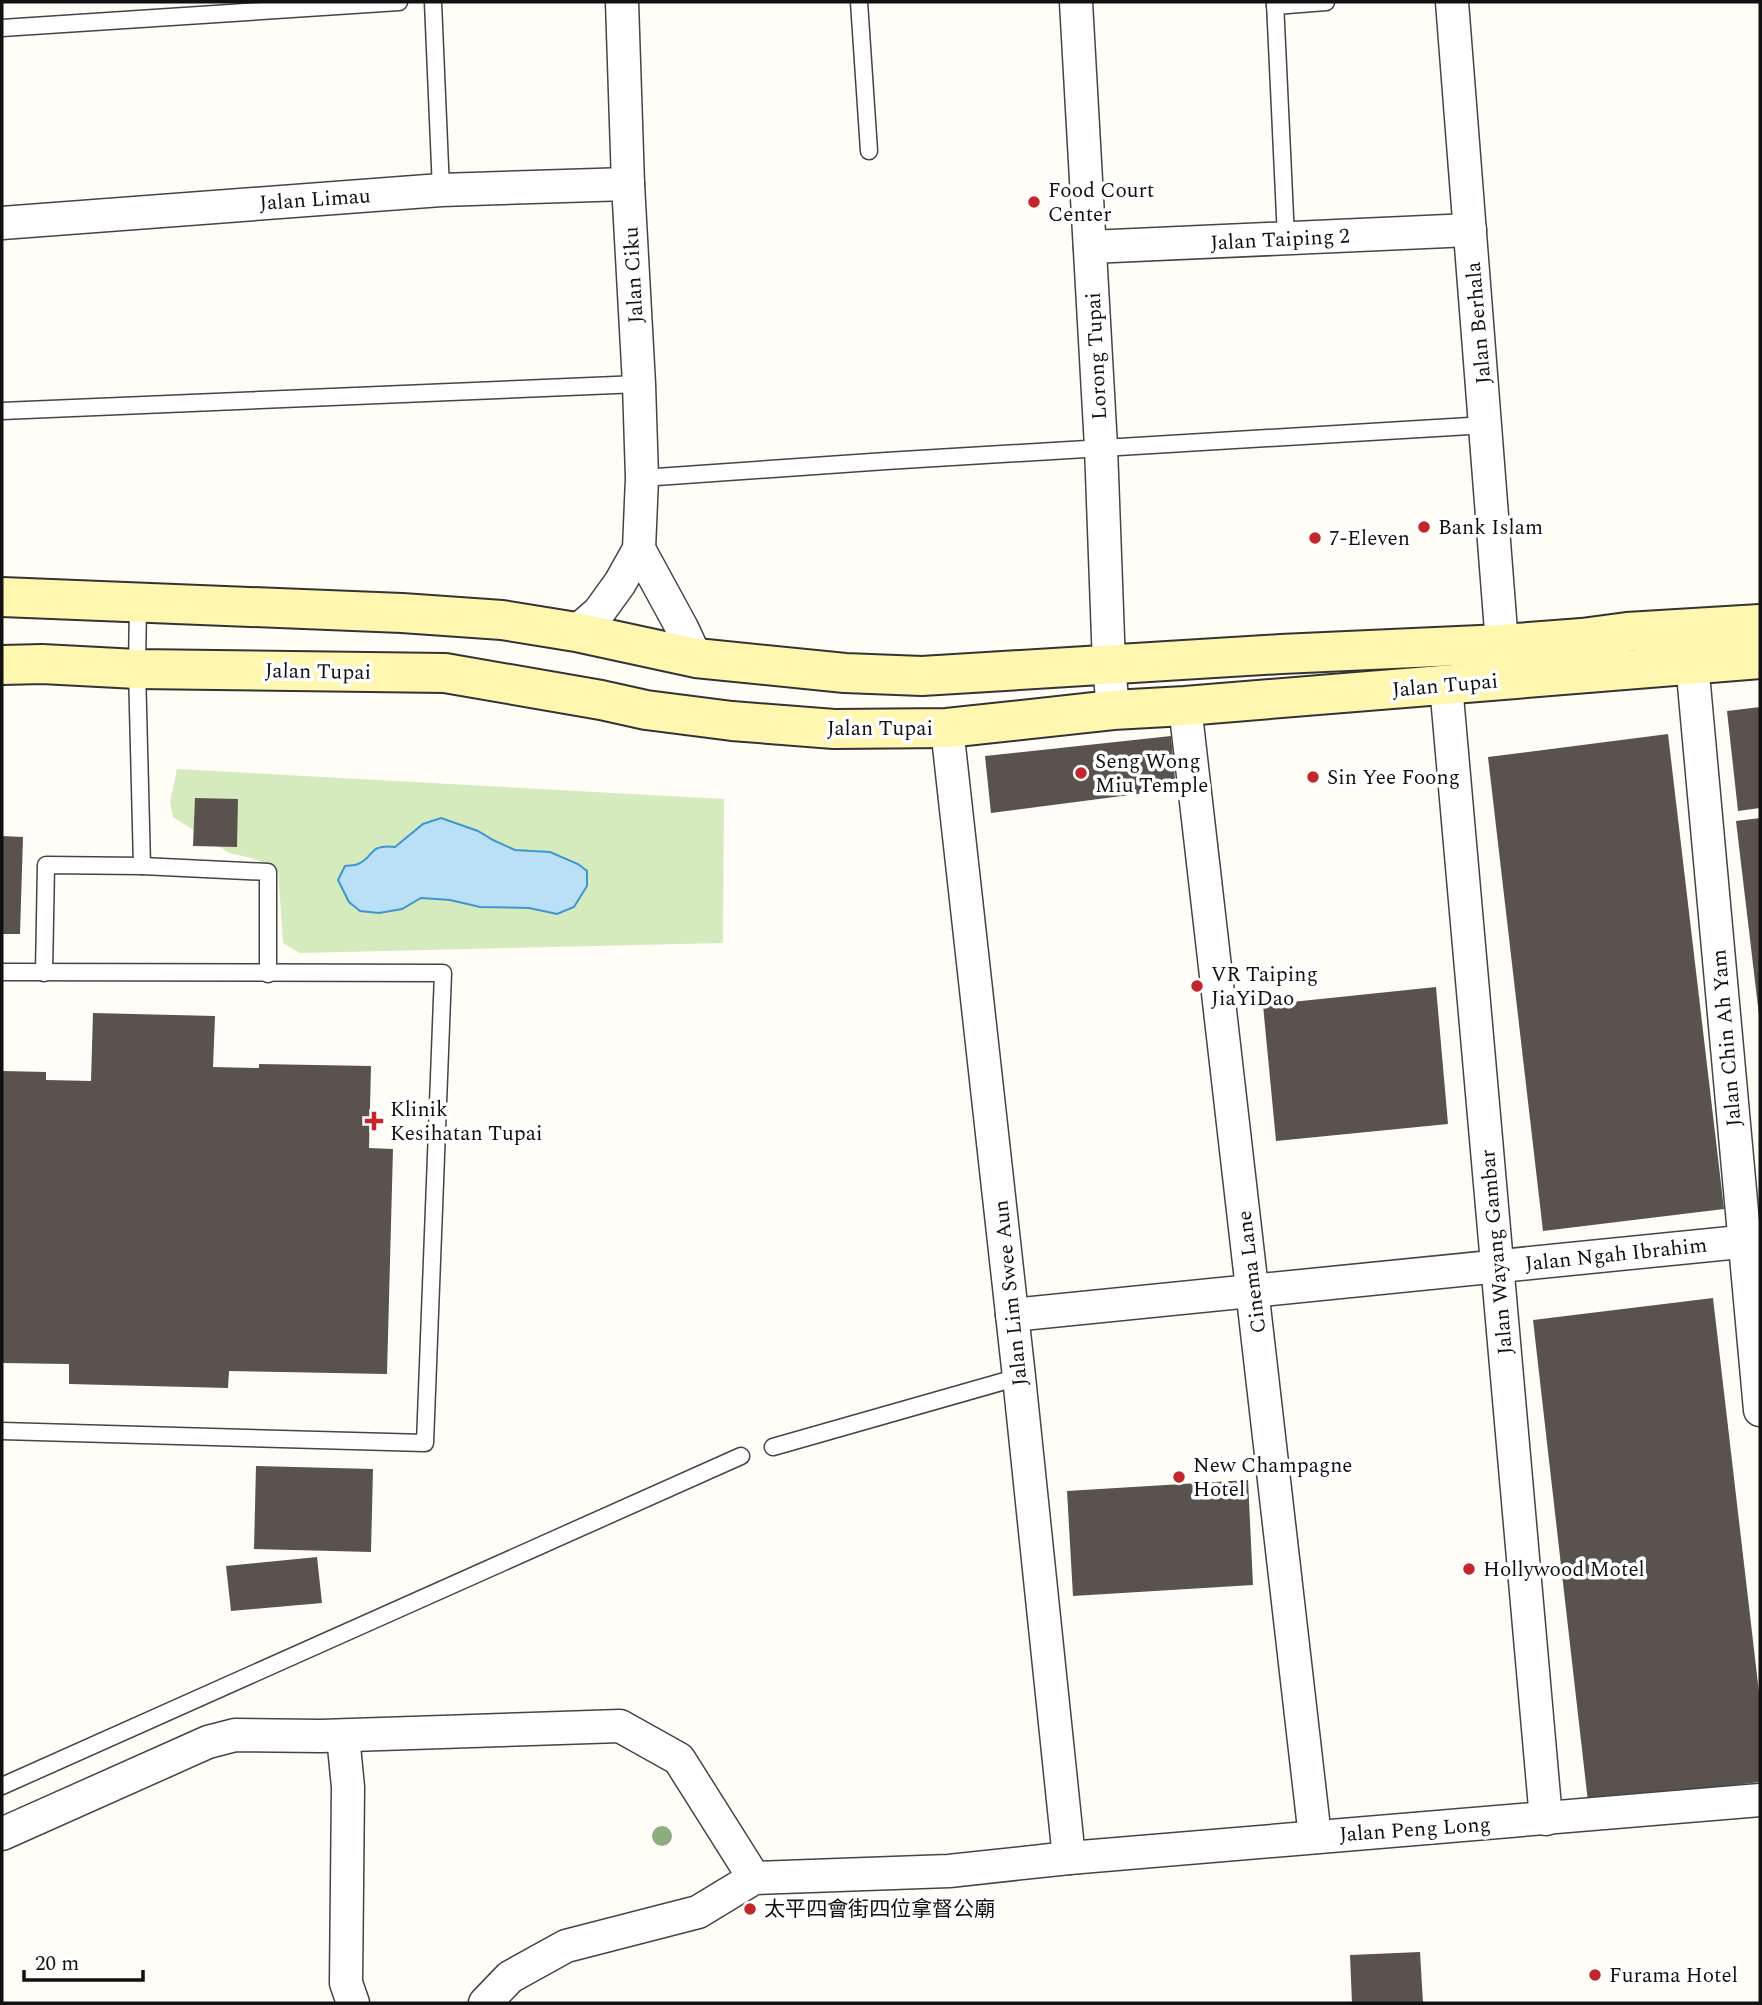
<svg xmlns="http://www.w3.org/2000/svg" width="1762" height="2005" font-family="Spectral,'Noto Sans SC',serif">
	<rect width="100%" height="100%" fill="#fffdf5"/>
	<polygon fill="#d5ebbd" points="177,769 724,799 723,943 300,953 283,943 278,868 251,858 229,853 173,817 170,802"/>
	<path fill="#b9e0f7" stroke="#3f96cf" stroke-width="2" d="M441,818L478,831L493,840L515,850L550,852L578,864L587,871V886L574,907L557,914L529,908L480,907L450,900L421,898L402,909L379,913L360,911L349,902L338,880L345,866C350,865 354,866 358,864C375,857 367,844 395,847L423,824Z"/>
	<g fill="#5a524d">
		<polygon points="1760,707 1760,808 1738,811 1727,711"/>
		<polygon points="1668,734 1724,1209 1543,1231 1488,757"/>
		<polygon points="1171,736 1176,789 991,813 985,756"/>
		<polygon points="195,798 238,799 237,847 193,846"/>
		<polygon points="1760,818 1760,1015 1759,1015 1736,821"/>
		<polygon points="2,836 23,837 20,934 2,934"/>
		<polygon points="1436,987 1448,1124 1276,1141 1263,1005"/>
		<polygon points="93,1013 215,1016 213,1067 259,1068 259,1064 371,1066 369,1148 393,1149 387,1374 229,1371 228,1388 69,1384 69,1364 2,1363 2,1071 46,1072 46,1080 91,1081"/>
		<polygon points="1713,1298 1760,1701 1760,1782 1588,1802 1533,1320"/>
		<polygon points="256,1466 373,1469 371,1552 254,1549"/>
		<polygon points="1248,1480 1253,1585 1073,1596 1067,1491"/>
		<polygon points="317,1557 322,1603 231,1611 226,1566"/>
		<polygon points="1420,1952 1423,2003 1352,2003 1350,1955"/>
	</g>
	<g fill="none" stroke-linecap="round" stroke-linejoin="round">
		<defs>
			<g id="service">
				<polyline points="433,2 441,190"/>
				<polyline points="859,2 869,151"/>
				<polyline points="1275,2 1286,238"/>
				<polyline points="1275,6 1326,2"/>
				<polyline points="2,28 399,2"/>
				<polyline points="2,411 639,384"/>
				<polyline points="642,478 886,461 1486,425"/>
				<polyline points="138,603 137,669 142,866"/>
				<polyline points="2,972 443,973 425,1443 2,1431"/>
				<polyline points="44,973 46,865 142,866 268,872 268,974"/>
				<polyline points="773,1447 1019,1377"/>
				<polyline points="2,1786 741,1456"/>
			</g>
			<g id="minor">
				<polyline points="1076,2 1101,447 1109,665 1113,710"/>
				<polyline points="1452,2 1502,644"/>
				<polyline points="2,223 441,190 628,184"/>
				<polyline points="1090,247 1470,230"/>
				<polyline points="639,549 682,628 696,658"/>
				<polyline points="576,632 599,612 620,583 639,549 642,478 639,384 628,184 622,2"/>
				<polyline points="1690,641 1760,1410"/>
				<polyline points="1446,685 1546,1819"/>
				<polyline points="1185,706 1315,1837"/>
				<polyline points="947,728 1019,1377 1069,1858"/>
				<polyline points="1012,1315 1760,1240"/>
				<polyline points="343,1736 348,1787 346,1983 353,2003"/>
				<polyline points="2,1834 208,1742 235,1735 321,1736 620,1726 679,1759 754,1878"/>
				<polyline points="485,2003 510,1977 566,1946 698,1912 754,1878 949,1871 1069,1858 1760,1800"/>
			</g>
			<g id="secondary">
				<polyline points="2,597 402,613 502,620 576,632 696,658 845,673 922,676 1281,654 1502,644 1582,638 1627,632 1760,624"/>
				<polyline points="2,665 42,664 137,669 445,673 601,700 646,710 732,721 834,729 947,728 1113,710 1185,706 1760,659"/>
			</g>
		</defs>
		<use href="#service" stroke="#444" stroke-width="19"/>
		<use href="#minor" stroke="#444" stroke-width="35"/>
		<use href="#secondary" stroke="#333" stroke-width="42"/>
		<use href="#service" stroke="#fff" stroke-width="16"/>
		<use href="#minor" stroke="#fff" stroke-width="32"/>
		<use href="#secondary" stroke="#fff6b0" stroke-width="38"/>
	</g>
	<circle fill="#8dad7f" cx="662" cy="1836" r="10"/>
	<g fill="#c4262e" stroke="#fff" stroke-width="2.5">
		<circle cx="1034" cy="202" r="7"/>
		<circle cx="1424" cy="527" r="7"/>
		<circle cx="1315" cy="538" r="7"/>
		<circle cx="1081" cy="773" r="7"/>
		<circle cx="1313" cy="777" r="7"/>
		<circle cx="1197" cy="986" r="7"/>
		<path d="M370.5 1110.5h7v7h7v7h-7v7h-7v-7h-7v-7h7z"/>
		<circle cx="1179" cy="1477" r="7"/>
		<circle cx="1469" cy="1569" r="7"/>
		<circle cx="750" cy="1909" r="7"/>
		<circle cx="1595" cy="1975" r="7"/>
	</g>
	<g text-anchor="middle" stroke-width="7" stroke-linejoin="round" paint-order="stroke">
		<g font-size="21" fill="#111" stroke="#fff" text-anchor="start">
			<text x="1048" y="197">Food Court<tspan x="1048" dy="24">Center</tspan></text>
			<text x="1438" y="534">Bank Islam</text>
			<text x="1329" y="545">7-Eleven</text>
			<text x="1095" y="768">Seng Wong<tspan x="1095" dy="24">Miu Temple</tspan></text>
			<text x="1327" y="784">Sin Yee Foong</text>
			<text x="1211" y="981">VR Taiping<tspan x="1211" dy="24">JiaYiDao</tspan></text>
			<text x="390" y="1116">Klinik<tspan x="390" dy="24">Kesihatan Tupai</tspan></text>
			<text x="1193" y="1472">New Champagne<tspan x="1193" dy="24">Hotel</tspan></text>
			<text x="1483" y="1576">Hollywood Motel</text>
			<text x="764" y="1916">太平四會街四位拿督公廟</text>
			<text x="1609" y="1982">Furama Hotel</text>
		</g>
		<g font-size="21" fill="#111" stroke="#fff">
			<text transform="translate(315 199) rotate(-4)" y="7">Jalan Limau</text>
			<text transform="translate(1280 239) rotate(-3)" y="7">Jalan Taiping 2</text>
			<text transform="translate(633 275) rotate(-93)" y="7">Jalan Ciku</text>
			<text transform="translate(1478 323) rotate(-95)" y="7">Jalan Berhala</text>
			<text transform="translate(1096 356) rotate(-93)" y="7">Lorong Tupai</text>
			<text transform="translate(318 671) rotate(1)" y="7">Jalan Tupai</text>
			<text transform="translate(1445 685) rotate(-5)" y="7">Jalan Tupai</text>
			<text x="880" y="735">Jalan Tupai</text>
			<text transform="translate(1726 1038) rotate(-95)" y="7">Jalan Chin Ah Yam</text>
			<text transform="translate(1496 1252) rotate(-95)" y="7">Jalan Wayang Gambar</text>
			<text transform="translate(1616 1254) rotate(-6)" y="7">Jalan Ngah Ibrahim</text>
			<text transform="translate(1251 1272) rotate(-97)" y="7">Cinema Lane</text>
			<text transform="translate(1010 1293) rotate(-96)" y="7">Jalan Lim Swee Aun</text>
			<text transform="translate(1415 1829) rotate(-4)" y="7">Jalan Peng Long</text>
		</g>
	</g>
	<rect width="1762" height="2005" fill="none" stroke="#111111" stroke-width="7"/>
	<path d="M24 1970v10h119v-10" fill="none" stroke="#111111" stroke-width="3.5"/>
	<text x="35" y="1970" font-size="21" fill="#111111" stroke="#ffffff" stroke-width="5" paint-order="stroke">20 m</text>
</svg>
